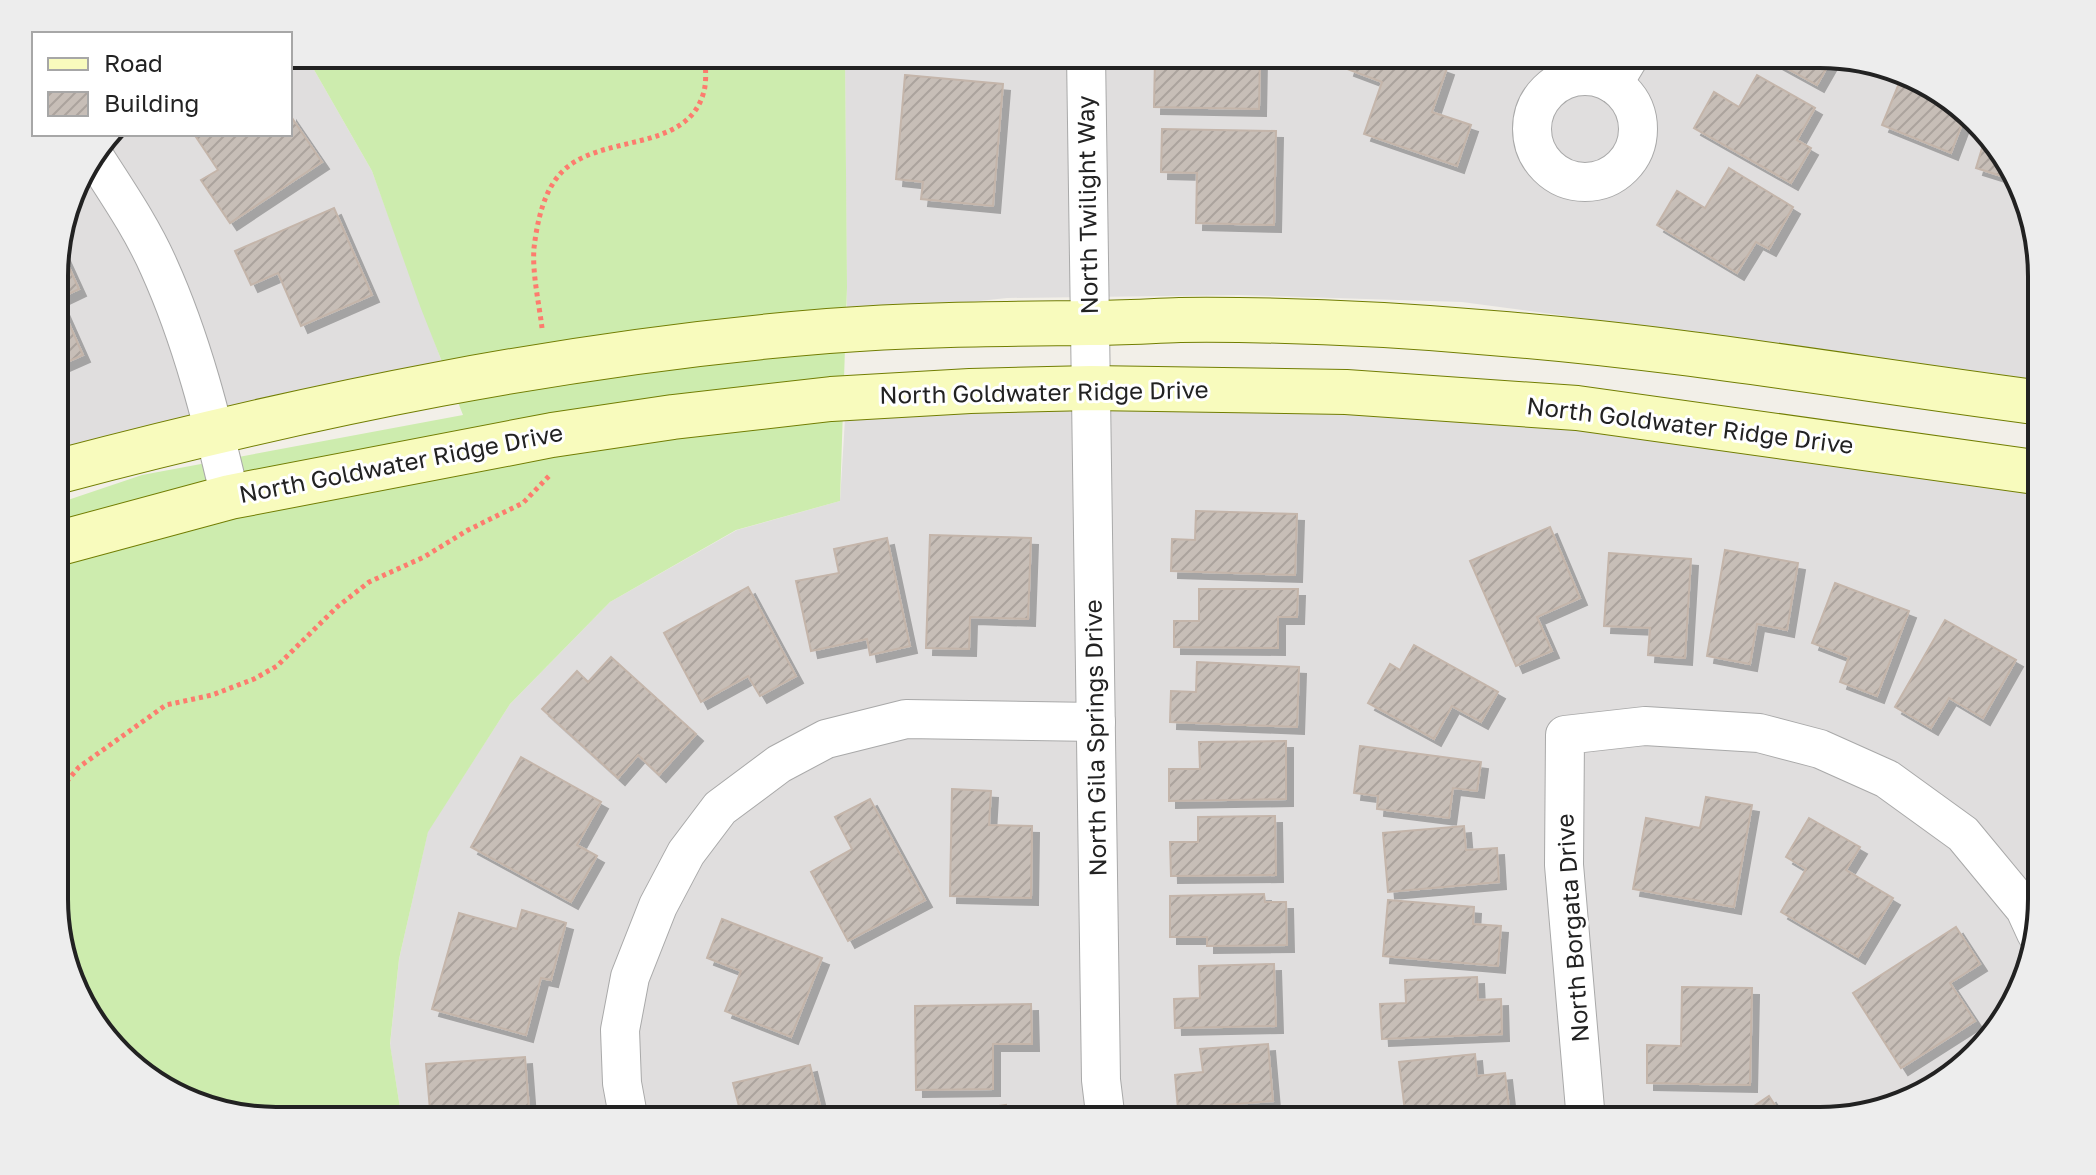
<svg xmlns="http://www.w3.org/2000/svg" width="2096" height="1175" font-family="'Golos Text',sans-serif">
	<defs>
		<pattern id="building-hatch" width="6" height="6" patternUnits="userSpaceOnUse" patternTransform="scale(2)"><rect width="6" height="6" fill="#c7beb7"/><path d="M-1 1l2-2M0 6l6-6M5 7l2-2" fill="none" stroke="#aba39d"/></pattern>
		<filter id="shadow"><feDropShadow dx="7" dy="7" stdDeviation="0" flood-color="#0004"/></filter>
	</defs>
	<rect width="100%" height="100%" fill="#f2efe8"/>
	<g fill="#e0dede">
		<polygon points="290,54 305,54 372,171 443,365 56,455 56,247 77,177 110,134 290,134"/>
		<polygon points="845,54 1821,54 1931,83 2005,153 2041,261 2041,380 1462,302 1239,295 1007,298 847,315"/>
		<polygon points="1261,406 1628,432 2042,489 2042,913 2013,1010 1931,1091 1834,1121 402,1121 390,1045 399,959 428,831 510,704 610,602 737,530 840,501 845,419 1049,407"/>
	</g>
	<polygon fill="#cdecae" points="305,54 845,54 847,287 840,501 736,530 610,602 510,704 428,832 399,959 390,1044 402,1121 275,1121 165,1092 91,1022 56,928 56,504 142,475 463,415 420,306 372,171"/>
	<g fill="url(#building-hatch)" stroke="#c4b5aa" stroke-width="2" filter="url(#shadow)">
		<polygon points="1166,54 1260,54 1259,109 1154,107 1155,58 1166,58"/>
		<polygon points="1352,54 1407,54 1447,68 1432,112 1471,125 1457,166 1364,134 1382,82 1347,69"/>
		<polygon points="1761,54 1821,54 1833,57 1817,85"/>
		<polygon points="905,75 1003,84 993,206 921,199 923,182 896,179"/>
		<polygon points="1757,75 1815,108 1797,140 1811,148 1791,183 1694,128 1714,92 1739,107"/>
		<polygon points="1902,76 1931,83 1965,116 1951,153 1882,125"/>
		<polygon points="290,115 322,162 230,223 201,180 218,170 194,134 290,134"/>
		<polygon points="1162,129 1276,131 1274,225 1196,223 1197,173 1161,172"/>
		<polygon points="1986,135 2005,153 2014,180 1976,168"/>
		<polygon points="1729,168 1793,207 1769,249 1756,242 1737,273 1657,225 1677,191 1705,208"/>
		<polygon points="334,208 372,295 301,326 278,273 251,285 235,251"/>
		<polygon points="62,252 79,289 58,299 83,355 56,367 56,255"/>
		<polygon points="1196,511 1297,514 1295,575 1171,571 1172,539 1195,540"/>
		<polygon points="1550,527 1580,598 1537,617 1552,651 1516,666 1470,561"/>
		<polygon points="930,535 1031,538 1028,619 970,617 969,649 926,648"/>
		<polygon points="887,538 910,646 870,655 867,639 811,651 796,581 839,573 834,549"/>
		<polygon points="1725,550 1798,563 1787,630 1757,624 1750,664 1707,656"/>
		<polygon points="1609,553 1691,559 1685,658 1648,655 1650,628 1604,626"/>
		<polygon points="1835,583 1909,611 1877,696 1840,682 1849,657 1812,643"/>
		<polygon points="748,587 796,676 760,696 748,676 701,702 664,633"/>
		<polygon points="1199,589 1298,589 1297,617 1278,617 1278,648 1174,647 1174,621 1199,621"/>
		<polygon points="1945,620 2016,660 1983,718 1949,698 1931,728 1895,707"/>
		<polygon points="1414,645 1498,692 1481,722 1452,706 1434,739 1368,703 1390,664 1400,670"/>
		<polygon points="611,657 696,734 659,775 638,755 618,778 542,709 577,671 588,682"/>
		<polygon points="1197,662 1299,667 1297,727 1170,722 1171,691 1196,692"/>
		<polygon points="1286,741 1286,799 1169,801 1169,769 1200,769 1199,742"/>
		<polygon points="1360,746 1481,762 1477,791 1453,788 1449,818 1377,809 1378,796 1354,793"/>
		<polygon points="521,757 601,802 577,845 597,856 571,902 471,847"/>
		<polygon points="952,789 991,791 989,825 1032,826 1031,898 950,896"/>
		<polygon points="1706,797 1752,805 1734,907 1633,889 1646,818 1700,828"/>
		<polygon points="870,799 925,900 848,941 811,872 852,849 835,817"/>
		<polygon points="1275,816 1276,875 1171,876 1170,842 1198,842 1198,817"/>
		<polygon points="1809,818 1860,847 1846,870 1893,898 1858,957 1781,912 1806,869 1786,857"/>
		<polygon points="1464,826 1466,850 1497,848 1499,882 1388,892 1383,833"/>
		<polygon points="1264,894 1265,902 1286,902 1287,945 1207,946 1207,937 1170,937 1170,896"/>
		<polygon points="1388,900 1474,907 1473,924 1501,926 1498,966 1383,956"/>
		<polygon points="522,910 566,923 551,980 541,978 526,1035 432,1009 459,913 517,929"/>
		<polygon points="722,919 822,958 791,1037 725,1011 741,971 707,958"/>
		<polygon points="1956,927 1980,964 1950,983 1975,1021 1901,1068 1853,993"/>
		<polygon points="1274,964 1276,1026 1175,1028 1174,999 1200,998 1199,966"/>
		<polygon points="1477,977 1478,1000 1501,999 1502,1034 1382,1039 1380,1004 1406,1003 1405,980"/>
		<polygon points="1682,987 1752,988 1750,1085 1647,1083 1647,1045 1681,1046"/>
		<polygon points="1031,1004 1032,1044 993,1044 993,1089 916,1090 915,1006"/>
		<polygon points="1268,1044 1273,1101 1178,1109 1175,1075 1203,1072 1200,1049"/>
		<polygon points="1475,1054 1477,1076 1505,1073 1509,1108 1406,1120 1399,1062"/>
		<polygon points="525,1057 529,1109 557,1107 558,1121 431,1121 426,1064"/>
		<polygon points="810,1065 823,1118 810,1121 713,1121 741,1114 733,1083"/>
		<polygon points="1769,1096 1785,1121 1732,1121"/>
		<polygon points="1006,1105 1009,1121 932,1121 931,1116"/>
	</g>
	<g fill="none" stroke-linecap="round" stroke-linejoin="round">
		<defs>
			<g id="street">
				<polyline points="1086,54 1101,1080 1106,1121"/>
				<circle cx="1585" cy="129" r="53"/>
				<polyline points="1613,84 1631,54"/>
				<path d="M94,156C117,192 142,228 159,267C192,340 212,420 230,497"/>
				<polyline points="629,1121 622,1083 620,1030 630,977 658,906 686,853 720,808 779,764 826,739 906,719 1096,722"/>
				<polyline points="1589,1121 1585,1109 1564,865 1565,735 1645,726 1759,733 1820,749 1887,779 1963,834 2025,909 2036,933"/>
			</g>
			<g id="secondary">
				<path d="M56,472C309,405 566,352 828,331C916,324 1001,324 1089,323C1120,323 1150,321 1180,320C1284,319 1389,324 1492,333C1676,347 1858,379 2042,403"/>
				<polyline points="56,544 230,497 552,435 673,417 831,399 970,391 1091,388 1346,392 1577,408 2042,473"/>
			</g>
		</defs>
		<use href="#street" stroke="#a9a9a9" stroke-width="40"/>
		<use href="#secondary" stroke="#727e03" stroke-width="46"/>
		<g stroke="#fd7c6e" stroke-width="5" stroke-dasharray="4 4" stroke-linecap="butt">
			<path d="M542,328C539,303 532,273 534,248C537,223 543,193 560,174C597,132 688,155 704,91C707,80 705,66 705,54"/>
			<polyline points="56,794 79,767 166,705 212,695 254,679 277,666 337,607 369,582 424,557 468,530 523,503 549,476"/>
		</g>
		<use href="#street" stroke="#fff" stroke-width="38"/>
		<use href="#secondary" stroke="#f8fbbd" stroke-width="44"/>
	</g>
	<g text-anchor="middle" stroke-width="6" stroke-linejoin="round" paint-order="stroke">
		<g font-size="24" fill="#222" stroke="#fff">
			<text transform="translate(1088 205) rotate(-91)" y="8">North Twilight Way</text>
			<text transform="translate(1044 393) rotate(-1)" y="8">North Goldwater Ridge Drive</text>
			<text transform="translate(1690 426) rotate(7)" y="8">North Goldwater Ridge Drive</text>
			<text transform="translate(401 464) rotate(-11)" y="8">North Goldwater Ridge Drive</text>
			<text transform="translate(1096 738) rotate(-91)" y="8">North Gila Springs Drive</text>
			<text transform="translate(1573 928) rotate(-94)" y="8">North Borgata Drive</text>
		</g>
	</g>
	<path d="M0 0H2096V1175H0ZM276 68H1820A208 208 0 0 1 2028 276V899A208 208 0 0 1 1820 1107H276A208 208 0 0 1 68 899V276A208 208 0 0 1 276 68Z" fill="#ededed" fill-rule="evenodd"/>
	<path fill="none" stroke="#222" stroke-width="4" d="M276 68H1820A208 208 0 0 1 2028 276V899A208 208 0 0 1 1820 1107H276A208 208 0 0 1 68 899V276A208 208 0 0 1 276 68Z"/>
	<rect x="32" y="32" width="260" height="104" fill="#ffffff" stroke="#a7a7a7" stroke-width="2"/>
	<rect x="48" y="58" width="40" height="12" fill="#f8fbbd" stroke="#a7a7a7" stroke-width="2"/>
	<text x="104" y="72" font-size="24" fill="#222222">Road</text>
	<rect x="48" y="92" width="40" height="24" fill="url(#building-hatch)" stroke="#a7a7a7" stroke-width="2"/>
	<text x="104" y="112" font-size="24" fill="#222222">Building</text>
</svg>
